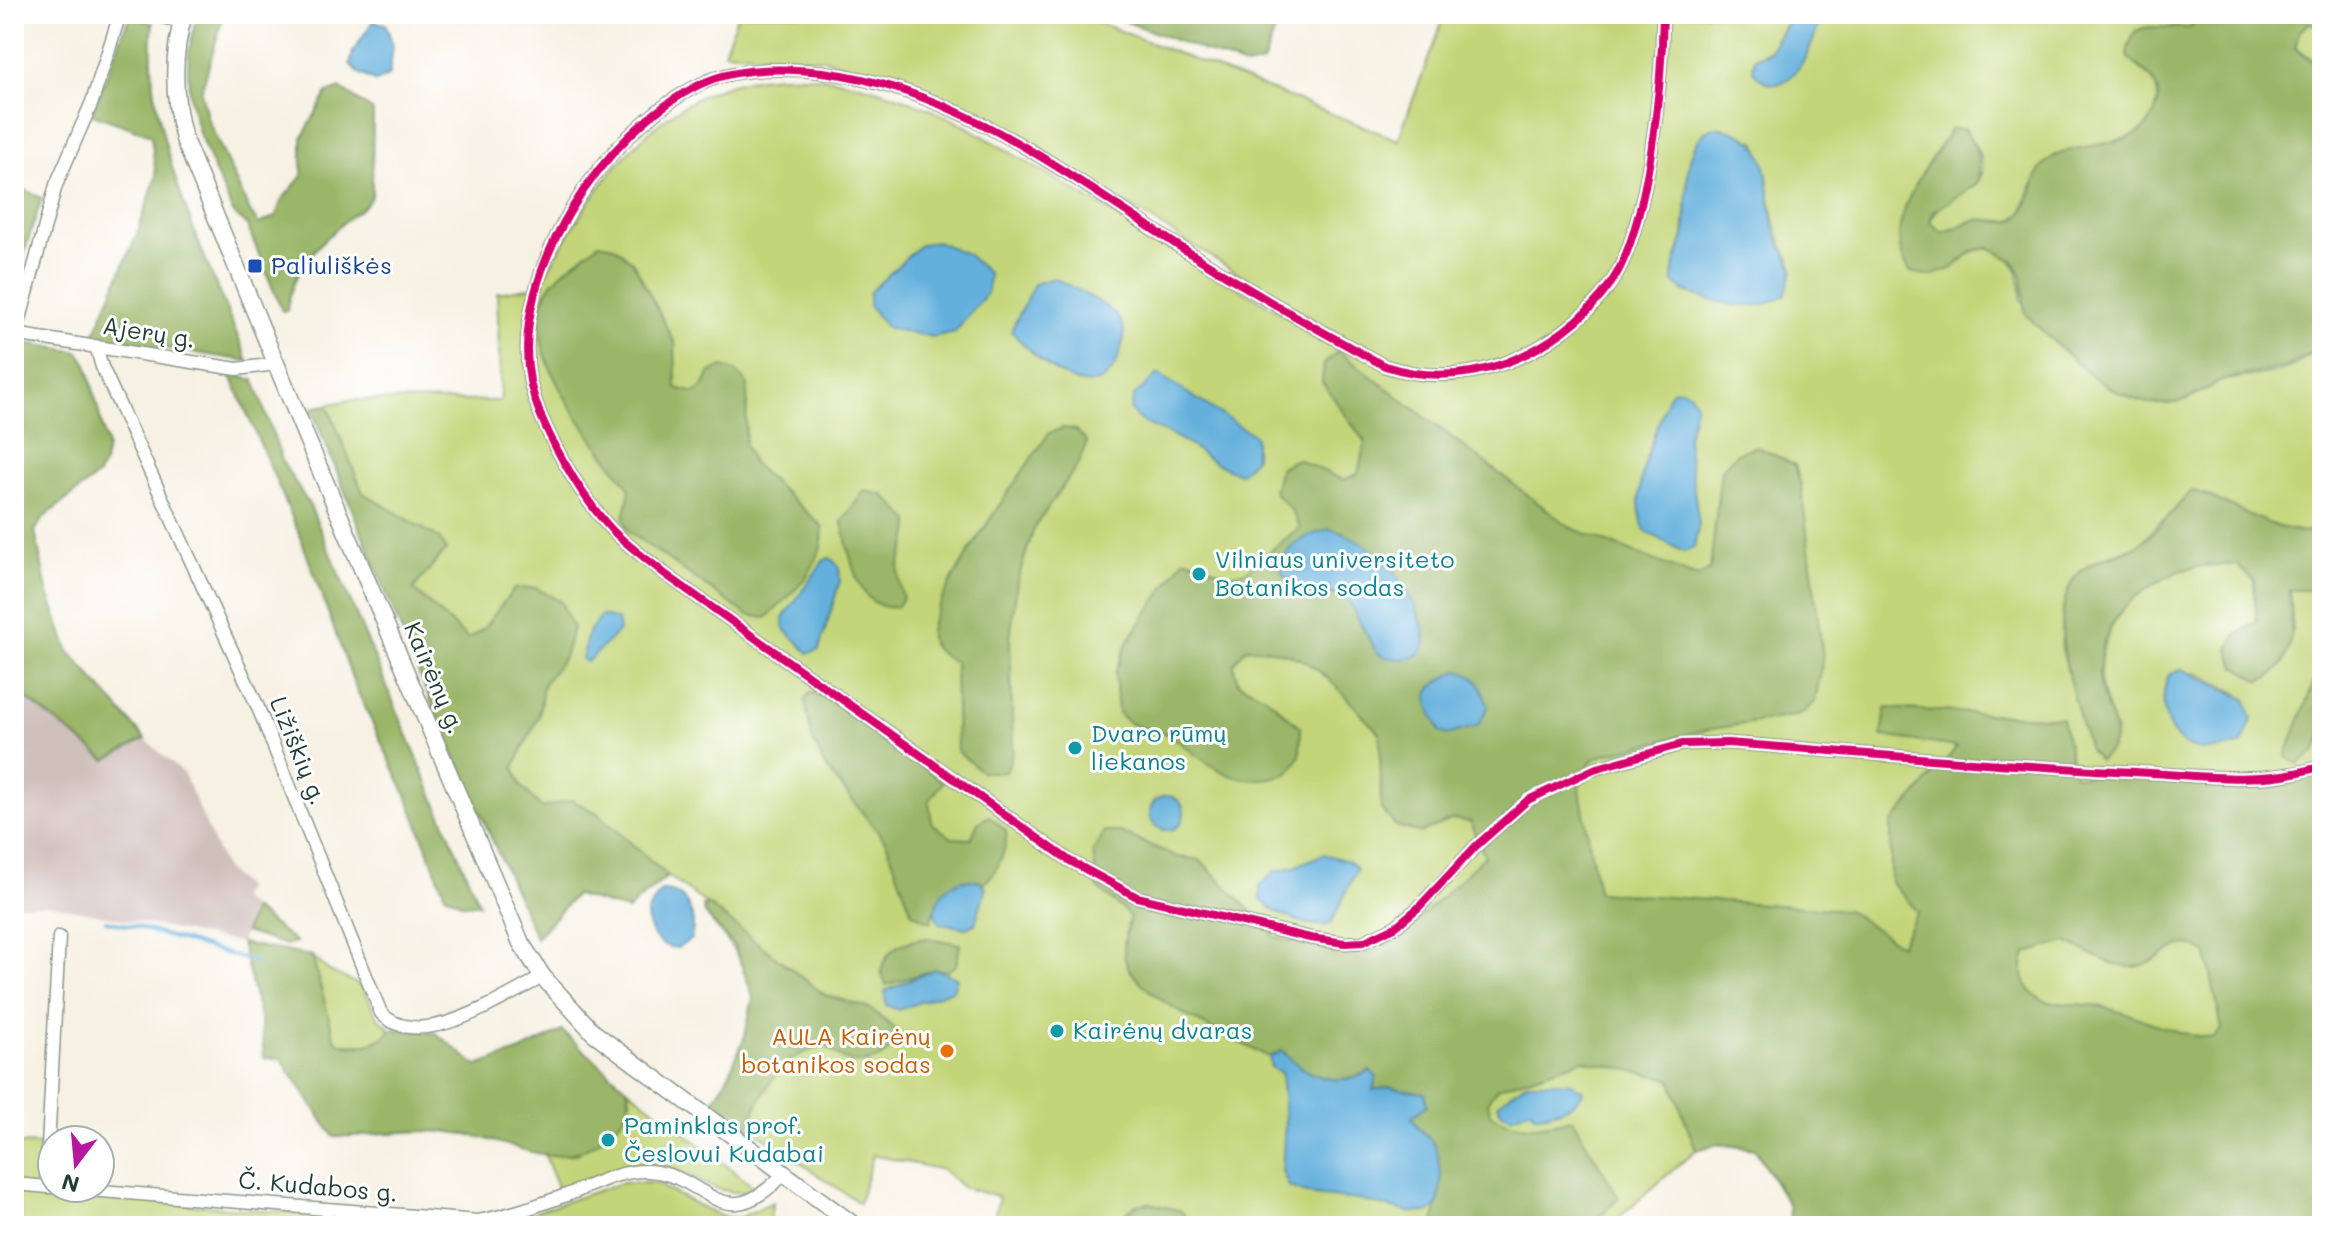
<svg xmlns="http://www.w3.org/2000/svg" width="2336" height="1240" font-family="Mali,sans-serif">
	<rect width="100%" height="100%" fill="#fff"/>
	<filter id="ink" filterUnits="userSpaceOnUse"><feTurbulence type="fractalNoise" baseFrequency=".0125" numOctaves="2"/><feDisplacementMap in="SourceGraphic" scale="16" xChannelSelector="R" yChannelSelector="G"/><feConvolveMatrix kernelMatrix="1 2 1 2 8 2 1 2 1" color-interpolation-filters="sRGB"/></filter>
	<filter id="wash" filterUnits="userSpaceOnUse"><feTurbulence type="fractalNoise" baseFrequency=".006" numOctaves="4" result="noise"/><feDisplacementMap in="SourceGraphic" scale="32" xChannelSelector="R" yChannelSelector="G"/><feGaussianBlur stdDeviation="1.8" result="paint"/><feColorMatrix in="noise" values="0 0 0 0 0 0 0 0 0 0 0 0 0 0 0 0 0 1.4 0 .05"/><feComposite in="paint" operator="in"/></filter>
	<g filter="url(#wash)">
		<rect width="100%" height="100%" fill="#f7f1e3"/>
		<polygon fill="#d0c0bc" points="14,689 106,760 145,739 184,774 225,869 246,888 239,897 253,909 241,943 52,905 14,905"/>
		<g fill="#c3d578" stroke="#718956" stroke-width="2" fill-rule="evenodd">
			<path d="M738,14H1077L1398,140L1445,14H1793L1775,39L1774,48L1755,58L1753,65L1808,52L1821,14H2200L2190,28L2147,27L2135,31L2128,48V58L2155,81L2158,101L2153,119L2142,134L2055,156L2030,189L2022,213L2011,221L1977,220L1958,229L1942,232L1930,222C1942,186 2017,197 1964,129H1951C1930,168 1879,230 1911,272C1923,271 1937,271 1949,268C1959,266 1965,254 1975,251C2010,240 2022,272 2021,300L2177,403L2221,381L2277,372L2296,365L2322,345V528C2294,543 2232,506 2204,494L2159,523L2140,544L2098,560L2069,593L2061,646L2089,750L2116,732C2111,717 2103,700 2101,685C2093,630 2136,581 2188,566C2203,562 2222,564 2237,565L2254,581L2257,622L2235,636L2293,630L2290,590H2310L2322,618V631L2315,679L2287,757L2314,753L2322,737V773L2281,783L2243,1226H1791L1789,1206L1755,1149L1717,1144L1696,1150L1609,1226H992L999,1197L962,1187L943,1170L873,1155L859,1203L713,1102C730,1074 754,1033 753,998C752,970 722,932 704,913L703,906L708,905L668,876L627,910L575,895L536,938L424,686L311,408L350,400L501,401L497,293L540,286C641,89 752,19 964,125L1339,347L1344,339L1003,128L942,97L826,59L724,52ZM1706,131L1755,141C1773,180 1767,223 1790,259L1785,295C1752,312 1718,301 1683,292L1675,264L1684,235L1690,161L1700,137ZM2197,673L2238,693L2252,720L2242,744C2227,748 2212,752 2197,749C2165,742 2157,700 2169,675Z"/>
			<polygon points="2309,23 2322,26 2322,65 2295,48 2299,32"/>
			<polygon points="312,956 329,971 362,986 379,1019 391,1029 384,1039 367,1044 340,1044 334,1037"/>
			<path d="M627,1088L750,1184L753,1191C708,1199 687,1164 647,1164C617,1164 586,1180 559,1192L545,1155L578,1154L631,1101Z"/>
			<polygon points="19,1144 40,1145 41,1170 47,1194 455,1225 511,1220 621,1183 654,1183 720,1216 739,1218 773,1202 768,1226 14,1226 14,1146"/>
		</g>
		<g fill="#9ab668" stroke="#5c7a4e" stroke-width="2" fill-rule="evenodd">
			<path d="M198,14H224L201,92L208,120L250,212L259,224L276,216L281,201L302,176V138L327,93L340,88L373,111L372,194C368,206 361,208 351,216C319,243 292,267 287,311H282L247,225L234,214C204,147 171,90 198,14Z"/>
			<polygon points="1106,14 1198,14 1234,26 1241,14 1281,14 1263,63 1247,67"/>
			<path d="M2200,14H2322V26L2308,23L2299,32L2295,48L2303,56L2322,65V345C2279,378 2271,366 2225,380C2208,385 2192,400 2175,403C2115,413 2064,350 2025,314L2022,277L2014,261L1990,248L1972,251L1953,268L1931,276L1911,272C1876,228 1927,167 1951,129H1963C1978,147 1983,162 1977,184L1933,212L1930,222L1942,232C1955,230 1965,222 1976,220C1991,217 2010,230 2022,213C2036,195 2030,169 2055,156C2090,138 2145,153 2157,106C2163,83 2145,70 2128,58V48L2136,31L2147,27L2190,28Z"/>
			<path d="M129,17L153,23C141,130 208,262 248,361L93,337L139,229L156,177L151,135L92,114Z"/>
			<polygon points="14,185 42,198 14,284"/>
			<path d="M599,243L614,246L633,262L675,343L676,388L695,393L703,387L710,372L723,367L736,371L748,385L745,444L752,463L822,526C827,563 792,595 766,618L747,615L628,531L624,519L630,489C597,442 516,353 546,293C557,272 581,258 599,243Z"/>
			<polygon points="14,341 79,352 87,364 107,446 104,463 98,475 43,518 35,531 47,590 68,650 145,739 106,760 14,689"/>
			<path d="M1338,351L1571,528L1697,577L1710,570L1721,470L1738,452L1756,446L1795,465L1801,486L1823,658L1815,702L1800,715L1706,730L1605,754L1591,761L1579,785L1598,892L1847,910L1900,945L1918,912L1891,882V824L1957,747L1882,736L1886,708L2062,718L2075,775L2280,783L2322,773V1226H1791L1789,1206L1755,1148L1717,1144L1696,1150L1670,1079L1583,1060L1497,1088L1488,1101L1490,1114C1518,1131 1542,1127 1572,1119L1619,1198L1589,1226H1438L1434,1222L1440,1193L1433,1143L1418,1129L1390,1087L1373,1091L1370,1071C1335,1088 1307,1077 1282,1051L1269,1057C1234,1039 1136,999 1125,959C1122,946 1127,929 1130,916L1097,887L1093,852L1104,832H1120L1177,857L1200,860L1276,937L1333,951L1372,952L1399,938L1485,856L1471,822L1453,819L1421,833L1396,826L1381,809L1380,734C1335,688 1316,648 1246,648L1233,664L1238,683L1265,696L1301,728L1300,756L1289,773C1247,787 1227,778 1192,752C1185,747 1176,738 1167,734C1144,724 1139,734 1118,713L1115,673L1128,641L1185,558L1230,575L1246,571L1300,527L1290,508L1274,492L1280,467L1297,459L1343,480L1358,474L1365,442L1322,382L1324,364ZM1343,532C1374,561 1425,596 1426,644L1373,646L1347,598L1297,588ZM2066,942C2085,950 2112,968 2133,967C2159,966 2182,928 2207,955L2222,1029L2214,1038C2172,1036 2135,1012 2093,1005C2078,1003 2057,1006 2043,1000C2023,990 2019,972 2026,953Z"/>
			<polygon points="230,374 254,380 283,463 310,506 479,904 463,904 445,895 409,801 355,686 300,536"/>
			<polygon points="328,406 363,493 439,538 446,550 413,589 468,639 483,629 514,589 536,588 561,602 573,628 564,657 543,685 539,716 514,767 521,786 542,808 572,800 597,813 668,876 627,910 575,894 536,938 424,686 311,408"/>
			<path d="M1063,428L1076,430L1087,442L1079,463L1034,528L1017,582L1010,639L1013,751L1006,772H982L957,751L955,662C944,656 932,651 930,637C925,605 1027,466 1049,433Z"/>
			<path d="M864,491L884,495L910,521C910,557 890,556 903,598L897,607C855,613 850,552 842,522Z"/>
			<path d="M2192,491C2227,498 2290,546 2322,528V618L2310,590H2290C2291,623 2298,669 2260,681L2235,666L2229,649L2235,636L2257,622L2254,581L2237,565C2198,563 2178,568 2145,590C2113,611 2096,644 2100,684C2104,716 2132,734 2099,761L2089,750C2077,705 2041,612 2079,573C2095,556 2122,557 2140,544C2159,530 2174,508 2192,491Z"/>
			<polygon points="2322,631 2322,737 2314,753 2297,764 2286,757 2315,679"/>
			<path d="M811,692L832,699L943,782L929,801L932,823L952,838L971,839L978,823L989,816L1006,831C1008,848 997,873 984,883L978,880L934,910L931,922L912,913L886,842L824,765L811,735L805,699Z"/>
			<path d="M703,906H710L825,995L869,1008L895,1029C897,1054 873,1067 849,1061C841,1059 833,1052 826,1047C777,1054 767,1087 747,1127L713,1102L727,1079L745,1036L753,997L734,945L704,913Z"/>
			<polygon points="253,909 296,942 286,945 245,932"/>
			<path d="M928,938L960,944L956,965L947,971L935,969L886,985L881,972C886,946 905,941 928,938Z"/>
			<path d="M241,943L312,956L334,1037L340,1044C358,1048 381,1044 391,1029L436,1033L477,1066L521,1051L562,1031L627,1088C633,1108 626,1116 612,1130C558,1181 518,1140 457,1133C418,1128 374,1135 334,1137L281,1059L264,1058L261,1022Z"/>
			<polygon points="1150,1203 1181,1211 1192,1226 1111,1226 1136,1205"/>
		</g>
		<g fill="#64b0dd" stroke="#427688" stroke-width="2">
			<path d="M1793,14H1821C1816,42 1787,113 1753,71L1755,58L1769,53Z"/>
			<polygon points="373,21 386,24 393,46 389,75 376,82 357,72 350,64 353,52"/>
			<path d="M1714,127C1783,134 1760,188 1777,237C1781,249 1790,257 1793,270L1785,295C1776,300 1766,305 1755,306C1737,307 1682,297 1673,281C1672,264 1682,249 1685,232C1690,200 1678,143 1714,127Z"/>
			<polygon points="936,241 967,254 989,274 987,293 955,332 933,337 887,328 869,306 869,293 920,245"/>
			<path d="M1054,278C1074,289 1108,302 1121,322C1127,333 1123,342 1120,352C1100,421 1036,359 1011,331L1034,284Z"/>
			<path d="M1158,374L1255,436V458L1241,473C1214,468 1198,448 1174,436C1157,428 1144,426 1130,411L1134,396Z"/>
			<path d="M1682,389L1689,393L1696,403L1687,440L1699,524L1694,548L1683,552L1645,531C1627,491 1655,435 1668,396L1673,390Z"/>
			<path d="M1330,529C1353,535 1375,550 1391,568C1407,587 1452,661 1400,659C1392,659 1383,658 1377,652C1373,648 1353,608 1347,598C1323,587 1297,596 1281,571C1284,544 1306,535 1330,529Z"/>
			<polygon points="830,558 839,566 840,581 819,650 808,653 783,627 783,618 824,560"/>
			<polygon points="601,615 617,620 619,631 587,662 582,660 588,633"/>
			<path d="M2182,669L2246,699L2252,720L2242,744C2227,748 2213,752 2197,749C2165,742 2157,700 2169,675Z"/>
			<path d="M1458,671C1479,675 1482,687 1488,707L1478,726L1447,735L1440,732C1424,696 1419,689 1458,671Z"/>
			<circle cx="1167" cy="813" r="17"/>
			<path d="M1323,854L1348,861L1357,869L1331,924C1312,930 1274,914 1261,900L1260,886L1275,871L1292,868Z"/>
			<path d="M964,880H978L986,887L975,924L966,928L939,923L934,910C941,892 945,885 964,880Z"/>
			<path d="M661,891C688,890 697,917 691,939L678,948C657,948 647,932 647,912Z"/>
			<polygon points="935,969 957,978 953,990 898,1010 886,1005 885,991"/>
			<path d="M1282,1051C1307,1077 1335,1089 1370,1071L1377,1077L1373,1090L1390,1087L1425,1093L1427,1105L1412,1117C1417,1129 1425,1133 1432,1142C1444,1159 1442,1188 1437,1207L1428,1213L1409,1212L1359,1200L1312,1195L1289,1187L1282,1171L1285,1120L1281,1073L1271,1067L1269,1057Z"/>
			<path d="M1527,1082H1569L1583,1091C1578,1107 1550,1115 1535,1115L1531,1109L1511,1117L1500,1111L1498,1103Z"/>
		</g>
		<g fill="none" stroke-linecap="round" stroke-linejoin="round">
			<g stroke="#64b0dd" stroke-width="4">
				<polyline points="106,921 137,927 255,962"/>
				<polyline points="14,1202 19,1208 19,1226"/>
			</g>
		</g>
	</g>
	<g filter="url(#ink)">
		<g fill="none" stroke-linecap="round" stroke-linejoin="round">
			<defs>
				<g id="minor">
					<polyline points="151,14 181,22"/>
					<path d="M1663,14C1662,82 1649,228 1611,283C1586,319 1546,348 1505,363C1466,377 1425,379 1385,366C1314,328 1245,288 1177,245C1067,174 957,89 823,72C786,68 736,67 701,84C605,130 509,272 530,381C539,426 581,497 612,530C628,546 648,560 665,574L1070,861L1137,897L1310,938L1345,943L1363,942L1395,927L1418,908L1476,846L1528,800L1594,769L1682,744L1728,743C1864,753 1999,766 2135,772C2197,775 2262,786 2322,766"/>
					<polyline points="14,334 237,369 276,364"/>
					<polyline points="16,334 56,185 92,102 120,14"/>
					<path d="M96,346L102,367L257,705L381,1013C420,1054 502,997 543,977"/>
					<polyline points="14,1184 49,1187"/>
					<polyline points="52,1187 49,1187 47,1166 59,937"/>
					<path d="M63,1188L478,1221C511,1215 541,1204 572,1193C597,1183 621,1170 648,1171C708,1174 720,1240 784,1174"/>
				</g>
				<path id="major" d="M184,14C172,55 173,98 184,139L307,439L521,943L543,977L594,1033L855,1226"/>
			</defs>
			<use href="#minor" stroke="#8b978c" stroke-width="15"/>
			<use href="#major" stroke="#8b978c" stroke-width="19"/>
			<use href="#minor" stroke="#fff" stroke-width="12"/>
			<use href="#major" stroke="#fff" stroke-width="16"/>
			<defs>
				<path id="cycleway" d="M1663,14C1662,82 1649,228 1611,283C1586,319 1546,348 1505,363C1466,377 1425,379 1385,366C1314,328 1245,288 1177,245C1067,174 957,89 823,72C786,68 736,67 701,84C605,130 509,272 530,381C539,426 581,497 612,530C628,546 648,560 665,574L1070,861L1137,897L1310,938L1345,943L1363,942L1395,927L1418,908L1476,846L1528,800L1594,769L1682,744L1728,743C1864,753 1999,766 2135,772C2197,775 2262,786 2322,766"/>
			</defs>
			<use href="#cycleway" stroke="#fff" stroke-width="13"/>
			<use href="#cycleway" stroke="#d6006c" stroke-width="8"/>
		</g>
	</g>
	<rect fill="#1a4fb4" stroke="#fff" stroke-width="3" x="247" y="258" width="16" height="16" rx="4"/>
	<g fill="#0f9aa8" stroke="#fff" stroke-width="3">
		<circle cx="1199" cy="574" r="8"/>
		<circle cx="1075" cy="748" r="8"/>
		<circle cx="1057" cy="1031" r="8"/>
		<circle cx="608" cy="1140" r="8"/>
	</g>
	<circle fill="#e8710a" stroke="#fff" stroke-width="3" cx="947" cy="1051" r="8"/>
	<g text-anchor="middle" stroke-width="6" stroke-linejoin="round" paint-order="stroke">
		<g font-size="24" fill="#164399" stroke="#fff" text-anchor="start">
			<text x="271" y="274">Paliuliškės</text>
		</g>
		<g font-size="24" fill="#1f3d34" stroke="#fff">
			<text transform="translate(149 333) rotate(9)" y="8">Ajerų g.</text>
			<text transform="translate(434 678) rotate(67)" y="8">Kairėnų g.</text>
			<text transform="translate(298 751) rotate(68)" y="8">Ližiškių g.</text>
			<text transform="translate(318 1187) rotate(5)" y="8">Č. Kudabos g.</text>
		</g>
		<g font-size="24" fill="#0d838f" stroke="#fff" text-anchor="start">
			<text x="1215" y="568">Vilniaus universiteto<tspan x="1215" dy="28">Botanikos sodas</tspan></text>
			<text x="1091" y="742">Dvaro rūmų<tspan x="1091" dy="28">liekanos</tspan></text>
			<text x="1073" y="1039">Kairėnų dvaras</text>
			<text x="624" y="1134">Paminklas prof.<tspan x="624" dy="28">Česlovui Kudabai</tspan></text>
		</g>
		<g font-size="24" fill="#c56008" stroke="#fff" text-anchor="end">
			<text x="931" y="1045">AULA Kairėnų<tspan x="931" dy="28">botanikos sodas</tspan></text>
		</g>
	</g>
	<rect width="2336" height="1240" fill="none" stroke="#fff" stroke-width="48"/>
	<g transform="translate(76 1164) rotate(196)"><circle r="38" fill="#ffffff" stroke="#a5b1ae" stroke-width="2"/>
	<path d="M0-6L14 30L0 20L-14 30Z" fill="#b5179e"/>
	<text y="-12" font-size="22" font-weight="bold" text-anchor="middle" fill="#1f3d34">N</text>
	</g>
</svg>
